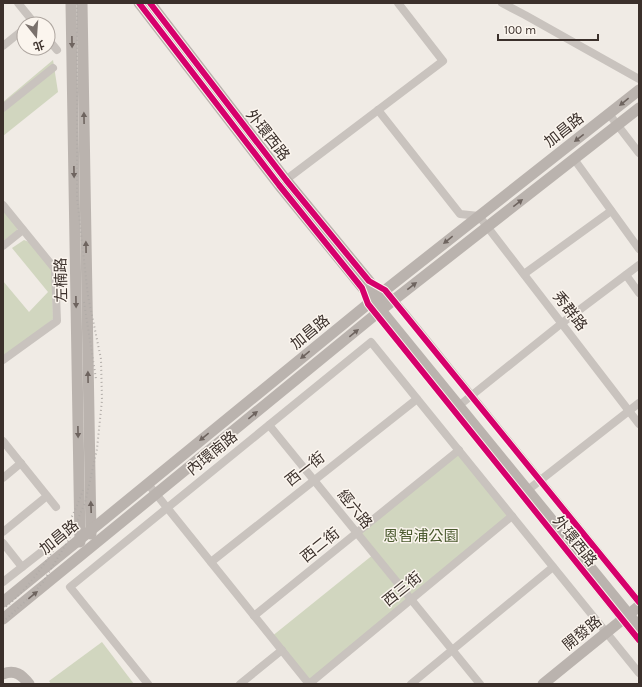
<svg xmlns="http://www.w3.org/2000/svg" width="642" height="687" font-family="Karla,'Noto Sans TC',sans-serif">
	<rect width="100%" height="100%" fill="#f0ebe5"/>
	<g fill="#d1d6bf">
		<polygon points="53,60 58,92 3,136 3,102"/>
		<polygon points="3,209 17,225 17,231 3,241"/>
		<polygon points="24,240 29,242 52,270 53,319 3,360 3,281 29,312 48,292 12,248"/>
		<polygon points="459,450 512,516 309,684 271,637 374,554 357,533"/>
		<polygon points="102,642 134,684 51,684 49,681"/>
	</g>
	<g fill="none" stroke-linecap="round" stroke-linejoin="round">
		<g stroke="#c9c3be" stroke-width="8">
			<polyline points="18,3 35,24"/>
			<polyline points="502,3 525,15 639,79"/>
			<polyline points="48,39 57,50"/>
			<polyline points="3,46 24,29"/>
			<polyline points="3,108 53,68"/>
			<polyline points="378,110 460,214 479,216 639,424"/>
			<polyline points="609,114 639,153"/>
			<polyline points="574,159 639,249"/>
			<polyline points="283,182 443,61 398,3"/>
			<polyline points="3,205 55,269 57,321 3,360"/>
			<polyline points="3,246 23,230"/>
			<polyline points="524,274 611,211"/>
			<polyline points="626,275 639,293"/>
			<polyline points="381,288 385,290 404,312 639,602"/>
			<polyline points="367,300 368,304 384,323 639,640"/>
			<polyline points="456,408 562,323 639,265"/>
			<polyline points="269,425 480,684"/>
			<polyline points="3,441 56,507"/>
			<polyline points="3,478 21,463"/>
			<polyline points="148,484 309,684"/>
			<polyline points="524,493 639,403"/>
			<polyline points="3,532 47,496"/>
			<polyline points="3,543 22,567"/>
			<polyline points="211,562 417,399"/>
			<polyline points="3,582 49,546"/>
			<polyline points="254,616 459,450"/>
			<polyline points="148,684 70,587 371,342 639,673"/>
			<polyline points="240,684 282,650"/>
			<polyline points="309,684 512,516"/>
			<polyline points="411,684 553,567"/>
		</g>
		<g stroke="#bab3ae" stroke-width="11">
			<polyline points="71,3 80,542"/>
			<polyline points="82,3 91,534"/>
			<polyline points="139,3 279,185 639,627"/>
			<polyline points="150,3 286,180 369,281 383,300"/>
			<polyline points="3,602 379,295 639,90"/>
			<polyline points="3,619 381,310 639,108"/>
			<path d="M3,674C15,669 22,675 29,684"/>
			<polyline points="543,684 639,606"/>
		</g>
		<g stroke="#b1aca8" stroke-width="2" stroke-dasharray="1 3" stroke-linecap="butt">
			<polyline points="84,302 96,379"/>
			<path d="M3,609C37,583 69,530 83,490"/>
			<polyline points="3,622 33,594 43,582 68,541 85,503 97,449 102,400 101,359 88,296 77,197 77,3"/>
		</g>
		<defs>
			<g id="cycleway">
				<polyline points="139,3 279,185 362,288 368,304 639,640"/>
				<polyline points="150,3 286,180 369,281 385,290 639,602"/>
			</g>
		</defs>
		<use href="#cycleway" stroke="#fbf5ee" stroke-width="8"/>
		<use href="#cycleway" stroke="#d6006c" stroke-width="6"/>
	</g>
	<defs><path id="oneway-solid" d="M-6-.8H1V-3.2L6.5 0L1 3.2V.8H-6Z"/></defs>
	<g fill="#6e645f">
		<use href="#oneway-solid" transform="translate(72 42) rotate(89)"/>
		<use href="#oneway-solid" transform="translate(624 102) rotate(141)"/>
		<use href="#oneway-solid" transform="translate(84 118) rotate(-91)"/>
		<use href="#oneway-solid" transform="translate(579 138) rotate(142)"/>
		<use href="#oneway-solid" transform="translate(74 172) rotate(89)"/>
		<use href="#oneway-solid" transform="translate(518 203) rotate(-38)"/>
		<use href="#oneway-solid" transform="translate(448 240) rotate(141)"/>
		<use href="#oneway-solid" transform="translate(86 247) rotate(-91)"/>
		<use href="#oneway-solid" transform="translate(412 286) rotate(-38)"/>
		<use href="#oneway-solid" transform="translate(76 302) rotate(89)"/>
		<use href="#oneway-solid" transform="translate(354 333) rotate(-39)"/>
		<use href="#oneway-solid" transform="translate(305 355) rotate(141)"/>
		<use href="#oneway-solid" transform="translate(88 377) rotate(-91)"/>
		<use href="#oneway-solid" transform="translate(253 415) rotate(-39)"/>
		<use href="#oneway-solid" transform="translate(78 432) rotate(89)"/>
		<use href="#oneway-solid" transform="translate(204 437) rotate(141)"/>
		<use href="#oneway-solid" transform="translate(91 507) rotate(-92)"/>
		<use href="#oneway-solid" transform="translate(33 595) rotate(-39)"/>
	</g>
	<g text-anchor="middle" stroke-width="3" stroke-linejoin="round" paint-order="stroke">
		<g font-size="15" fill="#3b302b" stroke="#fbf5ee">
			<text transform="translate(564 130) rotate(-38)" y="5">加昌路</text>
			<text transform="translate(268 135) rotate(52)" y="5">外環西路</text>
			<text transform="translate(61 280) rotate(-91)" y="5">左楠路</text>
			<text transform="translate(570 311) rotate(52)" y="5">秀群路</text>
			<text transform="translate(310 332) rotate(-39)" y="5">加昌路</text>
			<text transform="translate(212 453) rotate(-39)" y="5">內環南路</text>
			<text transform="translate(305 469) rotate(-38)" y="5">西一街</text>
			<text transform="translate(355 509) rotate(51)" y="5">經六路</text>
			<text transform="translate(59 537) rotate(-39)" y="5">加昌路</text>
			<text transform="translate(575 541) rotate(51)" y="5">外環西路</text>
			<text transform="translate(320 545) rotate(-39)" y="5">西二街</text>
			<text transform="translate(402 589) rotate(-39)" y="5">西三街</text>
			<text transform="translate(582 633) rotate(-39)" y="5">開發路</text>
		</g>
		<g font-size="15" fill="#4a5a2e" stroke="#fbf5ee">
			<text x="421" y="541">恩智浦公園</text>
		</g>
	</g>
	<rect width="642" height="687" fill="none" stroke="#3b302b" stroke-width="8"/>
	<g transform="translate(36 36) rotate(163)"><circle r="19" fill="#fbf5ee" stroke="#aea6a0"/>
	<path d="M0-3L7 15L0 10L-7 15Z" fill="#7a716c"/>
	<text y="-6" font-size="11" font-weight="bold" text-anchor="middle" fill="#3b302b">北</text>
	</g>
	<path d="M498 34v6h100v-6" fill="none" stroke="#3b302b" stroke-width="2"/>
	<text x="504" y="34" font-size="12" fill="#3b302b" stroke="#fbf5ee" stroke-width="3" paint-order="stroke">100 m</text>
</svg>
